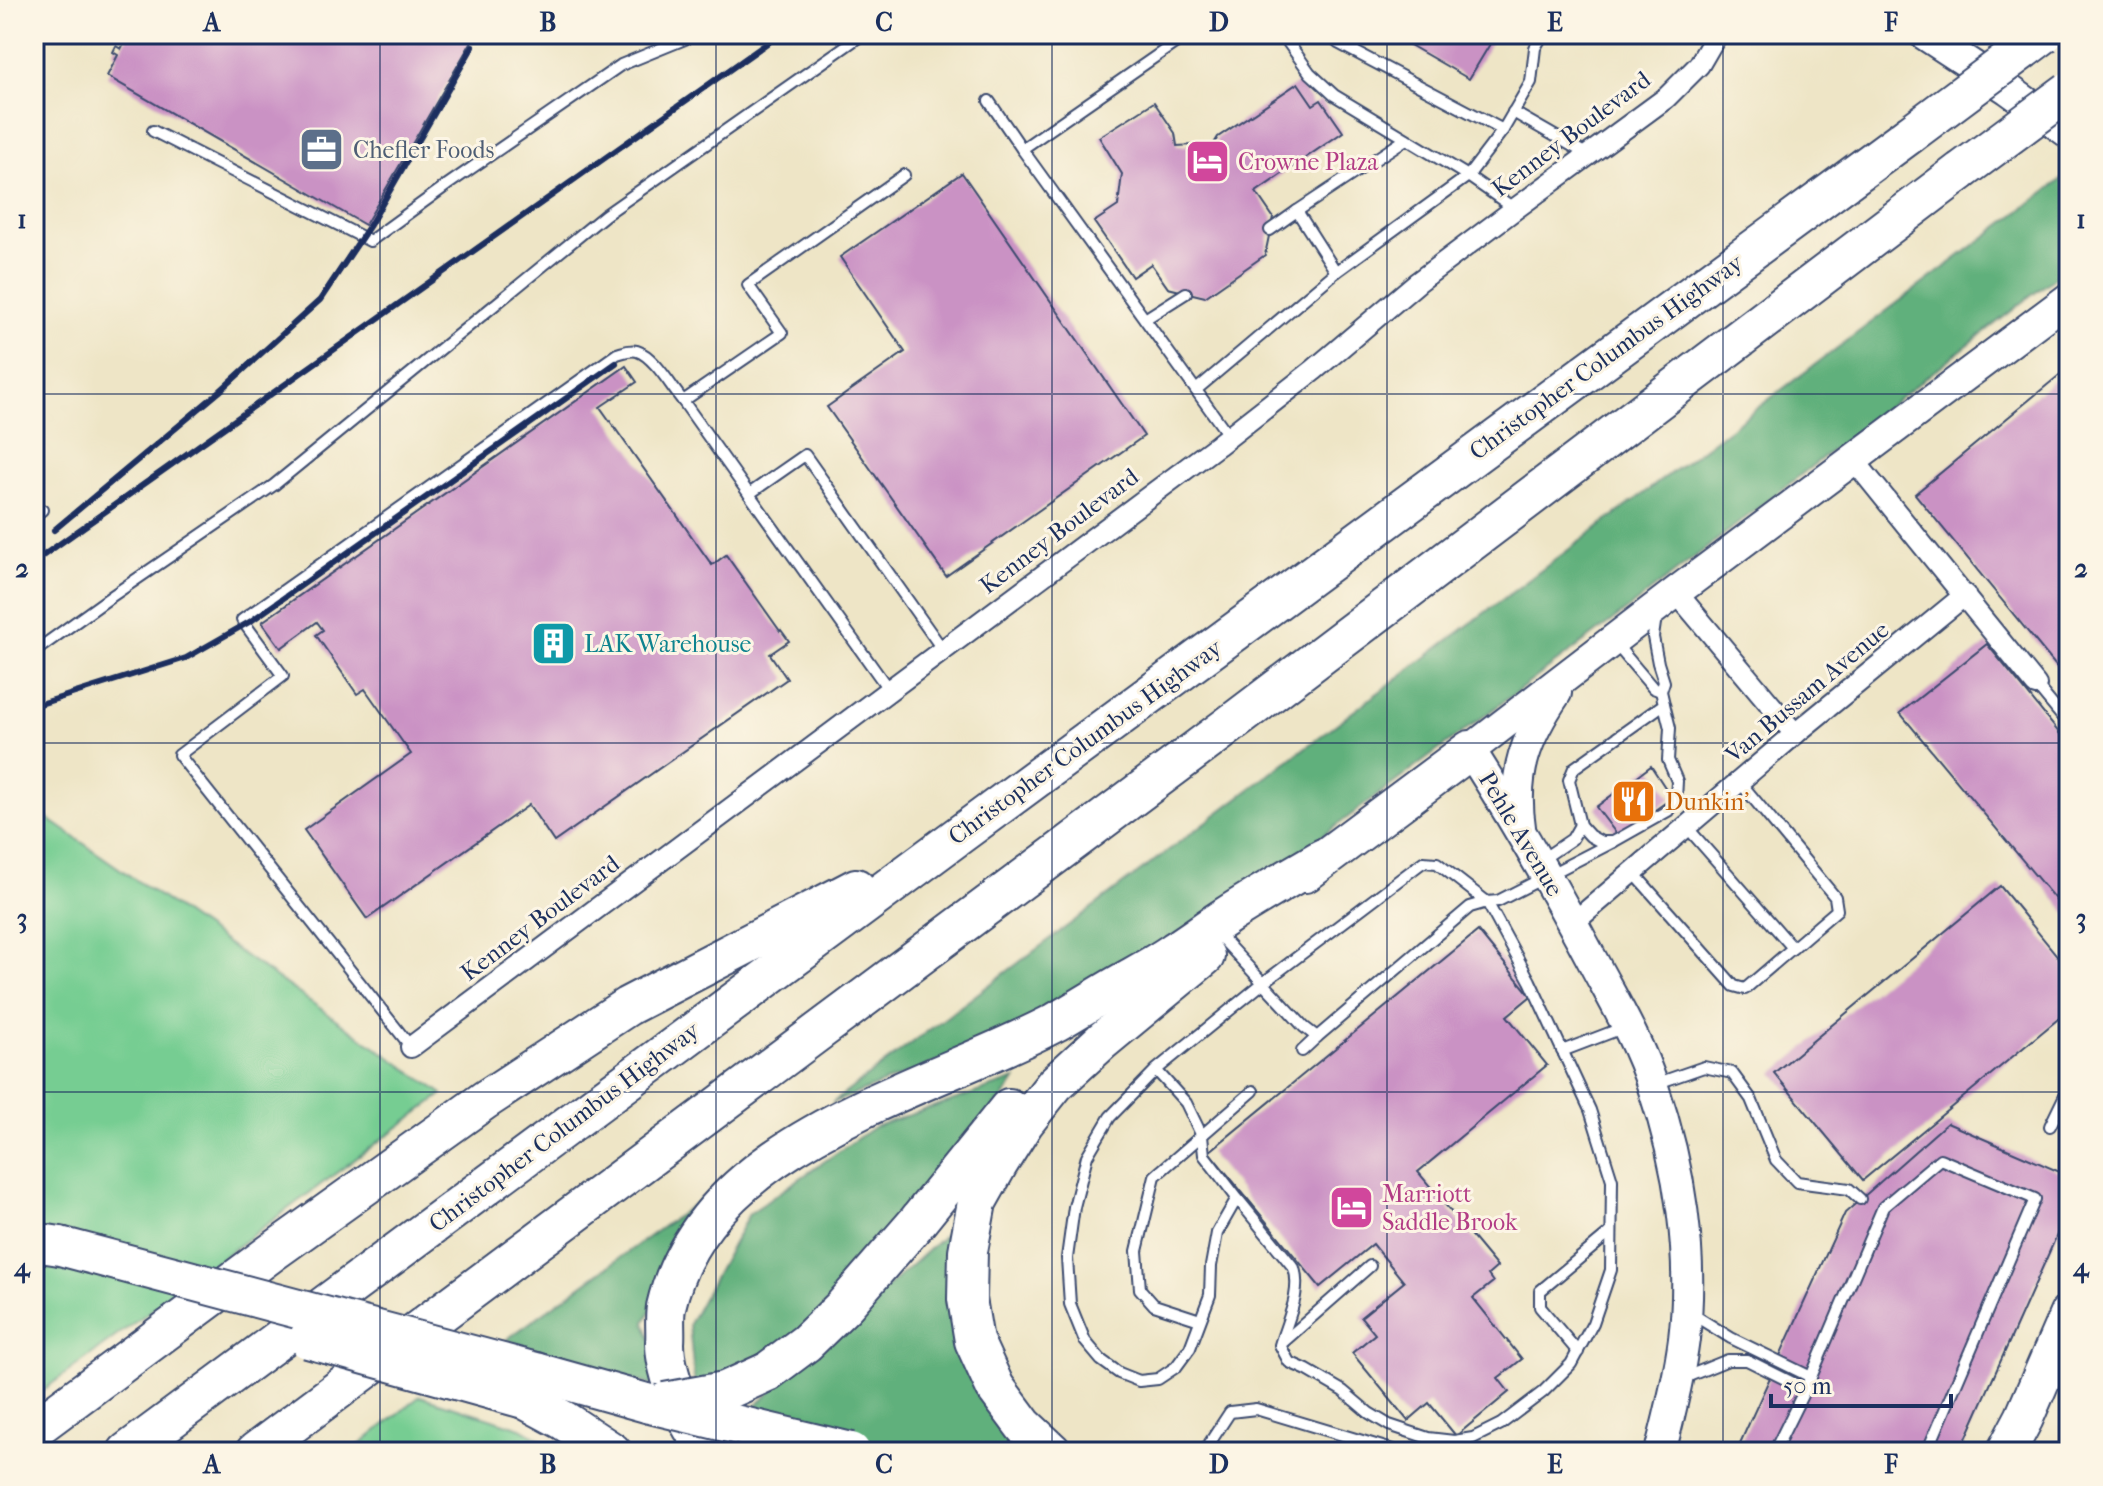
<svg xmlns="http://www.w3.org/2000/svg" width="2103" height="1486" font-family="'IM FELL French Canon',serif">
	<rect width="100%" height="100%" fill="#fcf5e5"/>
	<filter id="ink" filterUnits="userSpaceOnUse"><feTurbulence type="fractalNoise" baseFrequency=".0125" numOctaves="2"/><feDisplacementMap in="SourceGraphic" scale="16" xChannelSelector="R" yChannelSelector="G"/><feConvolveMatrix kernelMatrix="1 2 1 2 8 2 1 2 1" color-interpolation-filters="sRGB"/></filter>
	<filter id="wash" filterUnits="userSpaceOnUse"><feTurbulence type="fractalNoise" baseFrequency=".006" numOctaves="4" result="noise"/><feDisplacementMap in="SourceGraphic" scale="32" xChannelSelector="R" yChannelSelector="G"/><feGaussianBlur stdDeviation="1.8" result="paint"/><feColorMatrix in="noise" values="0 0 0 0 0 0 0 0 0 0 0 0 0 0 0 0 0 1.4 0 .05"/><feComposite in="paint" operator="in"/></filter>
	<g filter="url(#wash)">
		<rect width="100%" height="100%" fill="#eee5c6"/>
		<g fill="#76cd92" stroke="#487e78" stroke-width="2">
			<polygon points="34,809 443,1094 34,1397"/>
			<polygon points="420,1396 521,1428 563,1452 351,1452"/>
		</g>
		<g fill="#60b07c" stroke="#3e706d" stroke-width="2">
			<polygon points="2069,174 2069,261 2058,275 1615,619 1247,892 1045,1020 832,1103"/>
			<polygon points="1016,1079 962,1156 788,1348 695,1388 689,1324 749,1214 874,1127"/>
			<polygon points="719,1186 645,1322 667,1390 506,1340"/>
			<polygon points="957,1224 964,1344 1017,1452 932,1452 742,1418"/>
		</g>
		<g id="blocks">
			<g fill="#ca92c4">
				<polygon points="129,34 476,34 365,225 107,76 118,55 113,52 116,46 121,49"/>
				<polygon points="1391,34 1496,34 1469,79"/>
				<polygon points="1298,83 1313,105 1321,100 1343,132 1256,192 1273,217 1265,255 1205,297 1168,288 1151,264 1132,277 1094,222 1118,206 1122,174 1099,137 1154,102 1175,133 1177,146 1195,145 1210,150 1218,137"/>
				<polygon points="962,173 1144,436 946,576 827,407 905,352 840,257"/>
				<polygon points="626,366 637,382 600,407 712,565 726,555 780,631 781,630 789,641 770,654 787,679 554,842 529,805 367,919 304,830 411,754 365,689 357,694 316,635 323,630 317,622 281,648 262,622"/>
				<polygon points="2069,367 2069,682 1915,494"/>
				<polygon points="1987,644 2069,745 2069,916 1900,713"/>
				<polygon points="1651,766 1672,798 1618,836 1596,807"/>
				<polygon points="2000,886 2069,970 2069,1010 1863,1180 1774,1073"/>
				<polygon points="1478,931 1531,996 1507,1016 1547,1065 1418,1172 1497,1267 1488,1275 1493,1282 1473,1298 1522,1359 1498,1378 1509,1392 1456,1436 1429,1403 1408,1421 1352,1353 1375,1334 1361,1317 1404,1282 1373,1244 1320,1287 1209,1152"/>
				<polygon points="1947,1123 2069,1176 2069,1208 1960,1452 1736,1452 1845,1213"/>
			</g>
		</g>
	</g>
	<g filter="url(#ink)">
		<use href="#blocks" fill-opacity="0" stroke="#3b4a6e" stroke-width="2"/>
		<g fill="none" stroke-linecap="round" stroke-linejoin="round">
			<defs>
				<g id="lane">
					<polyline points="1188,34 1022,149 1229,436"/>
					<polyline points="1282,34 1310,73 1334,95 1468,176 1503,130 1338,43 1333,34"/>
					<polyline points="989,101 1022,149"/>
					<polyline points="1513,112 1588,155"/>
					<polyline points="1503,130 1531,82 1535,48 1543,34"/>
					<polyline points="153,131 370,241 447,185 621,65 697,34"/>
					<polyline points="1270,230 1297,211"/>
					<polyline points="1336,272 1297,211 1406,139"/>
					<polyline points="1145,319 1186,293"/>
					<polyline points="1196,390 1336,272 1468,176 1515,209"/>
					<polyline points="749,494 683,401 782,333 748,285 904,175"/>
					<polyline points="34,515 42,510"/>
					<polyline points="1614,642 1653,688 1661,691"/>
					<polyline points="34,652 112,596 274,485 605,215 863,34"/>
					<polyline points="2036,685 2069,725"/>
					<polyline points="889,690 749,494 805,455 943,650"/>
					<polyline points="1686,826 1793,948"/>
					<polyline points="1613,842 1601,842 1590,836 1580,825 1569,780 1574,768 1664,704 1661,691 1664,682 1658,663 1653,637 1656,616"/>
					<polyline points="1541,860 1572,839 1580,825"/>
					<polyline points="1633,872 1734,986 1745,989 1837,910 1835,897 1739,781"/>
					<polyline points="1215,931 1304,1027 1317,1037 1470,907 1487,902 1498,901 1613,842 1668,811 1676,799 1677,781 1668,760 1670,728 1664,704"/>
					<path d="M411,1047L179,755L283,676L242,620L617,354C624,352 630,349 637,351C654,356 672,388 683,401"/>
					<polyline points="1302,1051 1317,1037"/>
					<polyline points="1562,1051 1625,1027"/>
					<path d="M1156,1070L1186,1103L1202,1136L1204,1155L1237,1198L1217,1233L1211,1266L1210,1295L1190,1348L1176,1367L1158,1379L1139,1381L1119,1373L1101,1360L1085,1341L1070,1304L1067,1258L1074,1207L1087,1156L1110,1117L1156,1070L1263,983L1423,862L1437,863L1487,902L1530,981L1590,1110L1612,1180L1611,1270L1593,1323L1571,1364L1543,1392L1501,1424L1473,1438L1454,1441L1428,1438L1389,1425L1369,1413L1343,1391L1307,1370L1289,1362L1280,1345C1287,1321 1302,1292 1294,1268L1237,1198"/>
					<polyline points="1655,1084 1704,1067 1732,1073 1751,1099 1776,1160 1797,1182 1849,1189 1860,1199"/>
					<polyline points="2050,1126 2069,1087"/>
					<polyline points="1689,1312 1731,1338 1811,1377"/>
					<polyline points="1200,1320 1154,1305 1140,1289 1137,1251 1155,1176 1253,1091"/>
					<polyline points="1281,1344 1370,1266"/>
					<polyline points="1578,1352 1540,1307 1540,1291 1611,1232"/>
					<polyline points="1681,1379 1728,1360 1747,1360 1805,1389"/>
					<polyline points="1206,1452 1209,1444 1230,1412 1256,1409 1399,1452"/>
					<polyline points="1774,1452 1811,1377 1883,1207 1940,1159 2035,1199 1927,1452"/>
				</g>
				<g id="street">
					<polyline points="1853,459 2036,685"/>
					<polyline points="1676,592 1795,734"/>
					<polyline points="1573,923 1795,734 1965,595"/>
					<polyline points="411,1047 1218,445 1314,370 1418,282 1515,209 1666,98 1699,65 1717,34"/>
				</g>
				<g id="secondary">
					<polyline points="1924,34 2008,89 2069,133"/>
					<path d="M1520,827C1512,773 1526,737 1556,693"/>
					<path d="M1660,1452C1670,1414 1679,1378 1684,1339C1694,1255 1680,1166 1653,1087C1640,1046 1618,1008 1598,971C1558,895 1516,822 1470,750L1676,592L2069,298"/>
				</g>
				<g id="highway">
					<polyline points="1305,873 1470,750"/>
					<polyline points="34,1242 60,1246"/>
					<polyline points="536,1372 650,1404"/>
					<polyline points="767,1372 806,1343 844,1306 918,1221 1009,1108"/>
					<polyline points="524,1399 563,1420 612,1452"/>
					<polyline points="34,1429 271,1253 485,1100 628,1006 856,888"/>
					<polyline points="127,1452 962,833 1910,134"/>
					<polyline points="255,1452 1228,726 1961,171"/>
					<path d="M712,1452C688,1433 665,1373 665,1343C666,1332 664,1319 666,1307C704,1139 924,1092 1056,1022C1077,1010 1097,997 1118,985C1137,974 1157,964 1175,951C1192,940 1208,928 1225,917C1257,896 1291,877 1323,858"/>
					<polyline points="1052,1452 1024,1426 995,1387 974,1341 967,1299 968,1251 977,1202 999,1163 1024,1123 1055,1084 1102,1041 1205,956"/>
					<polyline points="2006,1452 2024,1418 2069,1314"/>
				</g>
			</defs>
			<use href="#lane" stroke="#3b4a6e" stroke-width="14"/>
			<use href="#street" stroke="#3b4a6e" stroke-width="24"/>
			<use href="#secondary" stroke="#3b4a6e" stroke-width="34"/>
			<use href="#highway" stroke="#3b4a6e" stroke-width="42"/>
			<use href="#lane" stroke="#fff" stroke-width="10"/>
			<use href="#street" stroke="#fff" stroke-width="20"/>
			<use href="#secondary" stroke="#fff" stroke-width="30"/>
			<use href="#highway" stroke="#fff" stroke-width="38"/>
			<g stroke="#1b2f5e" stroke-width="6">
				<polyline points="54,530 219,392 320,300 370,225 473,46"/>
				<polyline points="34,562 780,34"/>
				<polyline points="34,706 186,658 251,621 616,363"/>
			</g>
			<defs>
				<g id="highway-bridge">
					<polyline points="1910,134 2044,34"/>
					<polyline points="1961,171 2069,91"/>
					<polyline points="60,1246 536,1372"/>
					<polyline points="308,1339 524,1399"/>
					<polyline points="665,1402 725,1391 767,1372"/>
					<polyline points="650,1404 851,1452"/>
				</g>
			</defs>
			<use href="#highway-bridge" stroke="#3b4a6e" stroke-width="42" stroke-linecap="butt"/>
			<use href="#highway-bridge" stroke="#fff" stroke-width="38"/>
		</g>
	</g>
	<path fill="none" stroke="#1b2f5e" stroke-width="2" stroke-opacity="0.55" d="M380,34V1452M716,34V1452M1052,34V1452M1387,34V1452M1723,34V1452M34,394H2069M34,743H2069M34,1092H2069"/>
	<defs>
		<symbol id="office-square" viewBox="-11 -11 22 22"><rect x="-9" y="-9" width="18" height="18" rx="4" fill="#5c6f8a" stroke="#fcf5e5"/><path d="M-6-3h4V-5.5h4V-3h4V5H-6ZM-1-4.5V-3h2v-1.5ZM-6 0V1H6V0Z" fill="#fff"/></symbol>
		<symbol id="hotel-square" viewBox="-11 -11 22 22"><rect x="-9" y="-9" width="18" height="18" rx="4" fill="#d1479c" stroke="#fcf5e5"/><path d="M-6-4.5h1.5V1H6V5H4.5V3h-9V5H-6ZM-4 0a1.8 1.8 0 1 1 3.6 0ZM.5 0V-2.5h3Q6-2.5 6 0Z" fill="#fff"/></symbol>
		<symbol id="building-square" viewBox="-11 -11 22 22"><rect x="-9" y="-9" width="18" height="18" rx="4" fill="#0f9aa8" stroke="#fcf5e5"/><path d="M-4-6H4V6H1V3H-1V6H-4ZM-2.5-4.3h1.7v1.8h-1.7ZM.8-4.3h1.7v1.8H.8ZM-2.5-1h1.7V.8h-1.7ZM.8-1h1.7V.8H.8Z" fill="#fff"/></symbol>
		<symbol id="restaurant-square" viewBox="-11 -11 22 22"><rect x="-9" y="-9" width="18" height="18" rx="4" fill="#e8710a" stroke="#fcf5e5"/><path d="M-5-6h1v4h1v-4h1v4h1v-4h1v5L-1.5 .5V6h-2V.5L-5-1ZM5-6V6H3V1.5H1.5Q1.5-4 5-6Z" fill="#fff"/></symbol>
	</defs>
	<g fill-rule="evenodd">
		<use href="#office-square" x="296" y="124" width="51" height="51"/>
		<use href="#hotel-square" x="1182" y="136" width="51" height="51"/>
		<use href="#building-square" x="528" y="618" width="51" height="51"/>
		<use href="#restaurant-square" x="1608" y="776" width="51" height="51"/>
		<use href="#hotel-square" x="1326" y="1182" width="51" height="51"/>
	</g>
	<g text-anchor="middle" stroke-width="6" stroke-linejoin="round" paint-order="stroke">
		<g font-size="24" fill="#1b2f5e" stroke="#fcf5e5">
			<text transform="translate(1571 134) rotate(-37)" y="8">Kenney Boulevard</text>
			<text transform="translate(1606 357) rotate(-36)" y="8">Christopher Columbus Highway</text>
			<text transform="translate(1059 531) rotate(-37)" y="8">Kenney Boulevard</text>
			<text transform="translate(1807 692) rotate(-40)" y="8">Van Bussam Avenue</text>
			<text transform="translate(1085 742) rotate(-36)" y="8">Christopher Columbus Highway</text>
			<text transform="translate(1521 834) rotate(59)" y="8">Pehle Avenue</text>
			<text transform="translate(540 918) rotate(-37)" y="8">Kenney Boulevard</text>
			<text transform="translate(564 1127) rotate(-37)" y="8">Christopher Columbus Highway</text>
		</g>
		<g font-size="24" fill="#4e5e75" stroke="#fcf5e5" text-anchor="start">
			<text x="353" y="158">Chefler Foods</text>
		</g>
		<g font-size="24" fill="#b23c85" stroke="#fcf5e5" text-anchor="start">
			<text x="1238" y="170">Crowne Plaza</text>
			<text x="1382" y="1202">Marriott<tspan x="1382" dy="28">Saddle Brook</tspan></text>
		</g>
		<g font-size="24" fill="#0d838f" stroke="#fcf5e5" text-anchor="start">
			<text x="584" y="652">LAK Warehouse</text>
		</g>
		<g font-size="24" fill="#c56008" stroke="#fcf5e5" text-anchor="start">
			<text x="1665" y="810">Dunkin'</text>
		</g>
	</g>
	<rect width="2103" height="1486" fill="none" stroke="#fcf5e5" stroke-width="88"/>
	<path d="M1771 1394v12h180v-12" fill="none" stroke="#1b2f5e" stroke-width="4"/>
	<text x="1783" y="1394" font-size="24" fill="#1b2f5e" stroke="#fcf5e5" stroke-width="6" paint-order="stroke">50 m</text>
	<rect x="44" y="44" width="2015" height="1398" fill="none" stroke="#1b2f5e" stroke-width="3"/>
	<g font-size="26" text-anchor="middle" font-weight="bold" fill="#1b2f5e">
		<text x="212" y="31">A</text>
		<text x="548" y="31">B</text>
		<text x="884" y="31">C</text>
		<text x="1219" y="31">D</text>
		<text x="1555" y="31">E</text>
		<text x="1891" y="31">F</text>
		<text x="22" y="228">1</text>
		<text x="2081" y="228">1</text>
		<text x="22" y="577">2</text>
		<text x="2081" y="577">2</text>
		<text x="22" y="927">3</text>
		<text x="2081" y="927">3</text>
		<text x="22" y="1276">4</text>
		<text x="2081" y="1276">4</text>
		<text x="212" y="1473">A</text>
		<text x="548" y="1473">B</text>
		<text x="884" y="1473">C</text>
		<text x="1219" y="1473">D</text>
		<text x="1555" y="1473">E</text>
		<text x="1891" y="1473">F</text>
	</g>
</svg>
